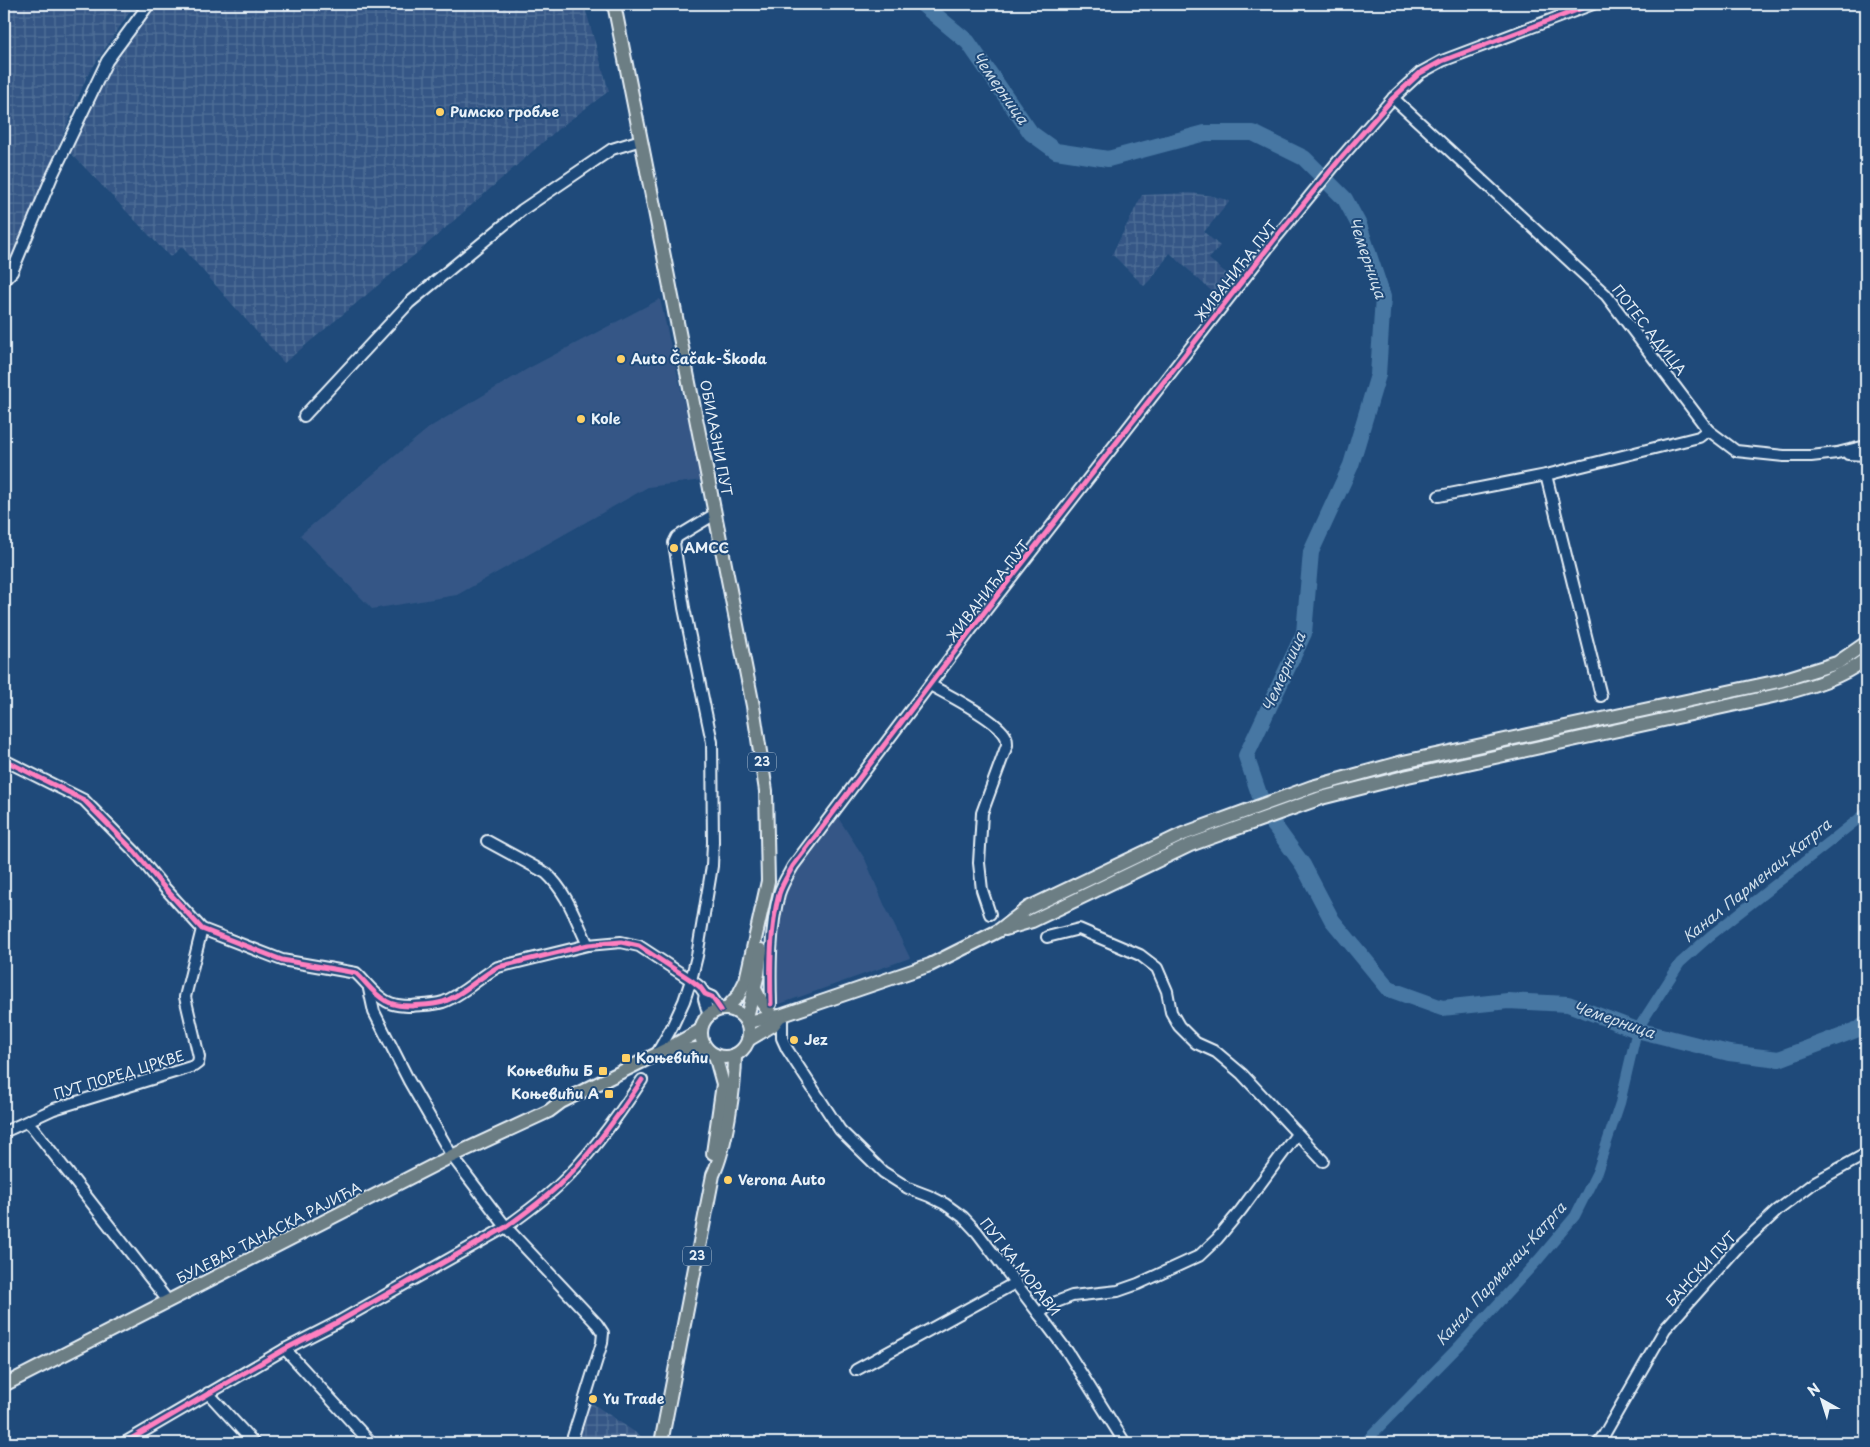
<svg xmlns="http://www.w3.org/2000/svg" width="1870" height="1447" font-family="'Playpen Sans',sans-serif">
	<defs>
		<pattern id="industrial-grid" width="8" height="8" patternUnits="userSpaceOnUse" patternTransform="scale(1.25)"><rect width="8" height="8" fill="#345786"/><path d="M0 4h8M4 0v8" fill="none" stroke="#517098"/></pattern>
	</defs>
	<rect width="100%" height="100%" fill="#1f4a7a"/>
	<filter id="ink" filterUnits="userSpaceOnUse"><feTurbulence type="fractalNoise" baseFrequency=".02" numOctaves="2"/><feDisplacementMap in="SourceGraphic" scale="10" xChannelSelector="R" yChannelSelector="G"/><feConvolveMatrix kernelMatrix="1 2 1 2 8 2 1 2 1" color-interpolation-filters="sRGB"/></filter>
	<g filter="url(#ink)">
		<g fill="#345786">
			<polygon points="660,299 702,480 648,487 457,595 372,609 300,535 430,427 529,368"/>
			<polygon points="835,813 865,859 884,904 910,958 774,1006 775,935 778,904 795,870 808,855"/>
		</g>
		<g fill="url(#industrial-grid)">
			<polygon points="4,4 135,4 87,76 6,275 4,270"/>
			<polygon points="154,4 584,4 609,91 558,129 417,253 284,363 182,247 170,257 67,149 96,81 145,13"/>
			<polygon points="1190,193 1213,196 1230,201 1204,232 1220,246 1209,259 1232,278 1219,298 1170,253 1152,278 1144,286 1112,254 1142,195"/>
			<polygon points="586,1399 642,1437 640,1443 571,1443"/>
		</g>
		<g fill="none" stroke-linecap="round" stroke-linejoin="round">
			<polyline stroke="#4777a3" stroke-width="10" points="1364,1443 1460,1345 1539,1259 1575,1216 1597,1172 1620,1103 1637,1030 1680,963 1710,936 1866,813"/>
			<polyline stroke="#4777a3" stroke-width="16" points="922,4 968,42 1031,133 1056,151 1108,159 1205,133 1253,133 1304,158 1345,199 1359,225 1383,297 1378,375 1351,465 1311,552 1304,633 1246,756 1266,814 1303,865 1332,920 1389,989 1442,1008 1508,1001 1568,1004 1637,1030 1729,1053 1779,1059 1861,1028 1866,1023"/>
			<defs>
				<g id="minor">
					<polyline points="1393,98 1606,295 1708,430 1736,451 1784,456 1811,456 1837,453 1866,446"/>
					<polyline points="4,280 12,272 53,174 107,61 149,4"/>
					<polyline points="304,416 409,303 522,210 612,149 641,140"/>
					<polyline points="1848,454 1866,455"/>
					<polyline points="1546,475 1601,696"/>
					<polyline points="1439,496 1546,475 1699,437 1708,430"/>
					<path d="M930,685C947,694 999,721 1006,737C1007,739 1007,743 1007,745L982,813L979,863L982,890L990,914"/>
					<path d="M4,760L84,800L135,852L162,885L202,929L282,960L356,973C367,983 372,993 386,1001C394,1006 404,1006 412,1006C422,1005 433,1005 443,1002C463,995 479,977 498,967L588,945L621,942L639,946L691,980L700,987L705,994L712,997L721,1010"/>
					<path d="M487,841L546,873C567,892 576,920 588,945"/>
					<polyline points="1047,937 1079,929 1140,955 1157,968 1167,991 1171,1012 1179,1026 1196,1043 1216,1052 1242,1074 1323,1161"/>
					<polyline points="369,989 374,1012 409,1081 452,1156 506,1227 597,1324 603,1333 602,1343 571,1443"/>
					<polyline points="705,994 704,999 709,1016"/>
					<path d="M771,1004C770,968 770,928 779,894C782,884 788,875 793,866L986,610L1278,235L1340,159L1393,98L1420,73L1442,61L1593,4"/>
					<polyline points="782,1016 782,1038 787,1049 840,1130 883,1172 908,1188 929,1196 945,1204 963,1217 977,1232 1067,1351 1125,1443"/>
					<polyline points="656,1055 672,1027 684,1001 691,980 697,956 712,866 713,842 712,742 684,608 674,543 677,537 715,514"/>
					<polyline points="27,1122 34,1129 168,1301"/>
					<polyline points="4,1132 54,1109 194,1066 198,1063 199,1057 185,997 202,929"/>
					<polyline points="1039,1314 1051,1304 1072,1296 1118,1291 1138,1284 1199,1256 1217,1239 1241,1210 1297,1134"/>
					<polyline points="285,1349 371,1443"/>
					<polyline points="856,1370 1015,1283"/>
					<polyline points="208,1393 254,1443"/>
					<path d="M124,1443L285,1349L336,1323L506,1227C524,1214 542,1201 558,1186C588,1158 619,1115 642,1080"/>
					<polyline points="1598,1443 1604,1435 1665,1329 1737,1248 1778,1210 1815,1182 1866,1154"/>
				</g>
				<g id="major">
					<polyline points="614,4 753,706 766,791 768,881 746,980 738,996 726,1009"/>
					<path d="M1005,929L1032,921L1190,845L1321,798L1408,776L1782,694C1812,686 1841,678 1866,659"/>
					<polyline points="754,987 762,1003 773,1017"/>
					<circle cx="725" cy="1033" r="24"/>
					<polyline points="746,1021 758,974 761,950"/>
					<polyline points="746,1022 780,1016 930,965 998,931 1028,908 1183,834 1312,787 1403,762 1779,681 1837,663 1866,643"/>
					<polyline points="748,1040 773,1025 780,1016"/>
					<polyline points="669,1055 686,1050 706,1048"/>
					<polyline points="713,1153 723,1084 715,1055"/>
					<polyline points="4,1385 452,1156 549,1111 561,1102 669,1048 701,1030"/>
					<path d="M661,1443L713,1175C726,1148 735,1086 735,1055"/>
				</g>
			</defs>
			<use href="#minor" stroke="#e8f1f8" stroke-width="14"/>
			<use href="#major" stroke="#e8f1f8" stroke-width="16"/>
			<use href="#minor" stroke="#1f4a7a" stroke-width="10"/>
			<use href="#major" stroke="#6c7e84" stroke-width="12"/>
			<defs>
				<g id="cycleway">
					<path d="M4,760L84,800L135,852L162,885L202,929L282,960L356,973C367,983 372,993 386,1001C394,1006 404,1006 412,1006C422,1005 433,1005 443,1002C463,995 479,977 498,967L588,945L621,942L639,946L691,980L700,987L705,994L712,997L721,1010"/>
					<path d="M771,1004C770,968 770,928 779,894C782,884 788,875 793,866L986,610L1278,235L1340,159L1393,98L1420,73L1442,61L1593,4"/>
					<path d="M124,1443L285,1349L336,1323L506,1227C524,1214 542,1201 558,1186C588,1158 619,1115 642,1080"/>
				</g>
			</defs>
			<use href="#cycleway" stroke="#1f4a7a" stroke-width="8"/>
			<use href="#cycleway" stroke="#ff80c0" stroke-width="5"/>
		</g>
	</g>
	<g fill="#ffd166" stroke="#1f4a7a" stroke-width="2">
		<circle cx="440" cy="112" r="5"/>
		<circle cx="621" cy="359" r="5"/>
		<circle cx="581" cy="419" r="5"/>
		<circle cx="674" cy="548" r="5"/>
		<circle cx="794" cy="1040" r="5"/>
		<rect x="621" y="1053" width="10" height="10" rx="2.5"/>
		<rect x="598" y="1066" width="10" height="10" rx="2.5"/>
		<rect x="604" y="1089" width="10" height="10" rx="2.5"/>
		<circle cx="728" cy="1180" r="5"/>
		<circle cx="593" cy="1399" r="5"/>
	</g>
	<g text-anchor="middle" stroke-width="4" stroke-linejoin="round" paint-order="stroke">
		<g fill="#1f4a7a" stroke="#acbfd2" stroke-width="1">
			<rect x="748" y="752.5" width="28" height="19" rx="4"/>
			<rect x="683" y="1246.5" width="28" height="19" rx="4"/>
		</g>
		<g font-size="12" font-weight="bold" fill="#e8f1f8">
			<text x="762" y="766">23</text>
			<text x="697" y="1260">23</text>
		</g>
		<g font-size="14" font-weight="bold" fill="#e8f1f8" stroke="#1f4a7a" text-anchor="start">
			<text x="450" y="117">Римско гробље</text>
			<text x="631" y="364">Auto Čačak-Škoda</text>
			<text x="591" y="424">Kole</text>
			<text x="684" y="553">АМСС</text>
			<text x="804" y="1045">Jez</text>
			<text x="636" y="1063">Коњевићи</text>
			<text x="593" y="1076" text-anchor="end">Коњевићи Б</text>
			<text x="599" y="1099" text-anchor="end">Коњевићи А</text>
			<text x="738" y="1185">Verona Auto</text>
			<text x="603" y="1404">Yu Trade</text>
		</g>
		<g font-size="14" fill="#e8f1f8" stroke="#1f4a7a">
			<text transform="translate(1236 271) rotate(-52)" y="5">ЖИВАНИЋА ПУТ</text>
			<text transform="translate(1649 330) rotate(52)" y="5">ПОТЕС АДИЦА</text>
			<text transform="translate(716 438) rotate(79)" y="5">ОБИЛАЗНИ ПУТ</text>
			<text transform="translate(988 591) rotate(-52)" y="5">ЖИВАНИЋА ПУТ</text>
			<text transform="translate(119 1075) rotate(-17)" y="5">ПУТ ПОРЕД ЦРКВЕ</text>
			<text transform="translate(269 1233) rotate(-27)" y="5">БУЛЕВАР ТАНАСКА РАЈИЋА</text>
			<text transform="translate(1020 1267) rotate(52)" y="5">ПУТ КА МОРАВИ</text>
			<text transform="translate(1701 1269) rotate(-47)" y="5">БАНСКИ ПУТ</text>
		</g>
		<g font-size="15" font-style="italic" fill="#d0dfeb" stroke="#1f4a7a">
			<text transform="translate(1000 88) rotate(55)" y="5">Чемерница</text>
			<text transform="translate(1367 258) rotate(71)" y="5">Чемерница</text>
			<text transform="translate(1284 672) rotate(-66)" y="5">Чемерница</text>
			<text transform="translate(1757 881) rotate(-39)" y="5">Канал Парменац-Катрга</text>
			<text transform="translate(1614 1020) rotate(19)" y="5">Чемерница</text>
			<text transform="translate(1501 1274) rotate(-48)" y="5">Канал Парменац-Катрга</text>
		</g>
	</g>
	<rect width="1870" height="1447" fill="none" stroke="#1f4a7a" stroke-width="20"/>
	<rect x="10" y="10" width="1850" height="1427" fill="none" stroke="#e8f1f8" stroke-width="2" filter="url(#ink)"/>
	<g transform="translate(1822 1400) rotate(321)" stroke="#1f4a7a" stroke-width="4" paint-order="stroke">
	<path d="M0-4L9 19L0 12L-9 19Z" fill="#e8f1f8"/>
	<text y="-8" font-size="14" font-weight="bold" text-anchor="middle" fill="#e8f1f8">N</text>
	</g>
</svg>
